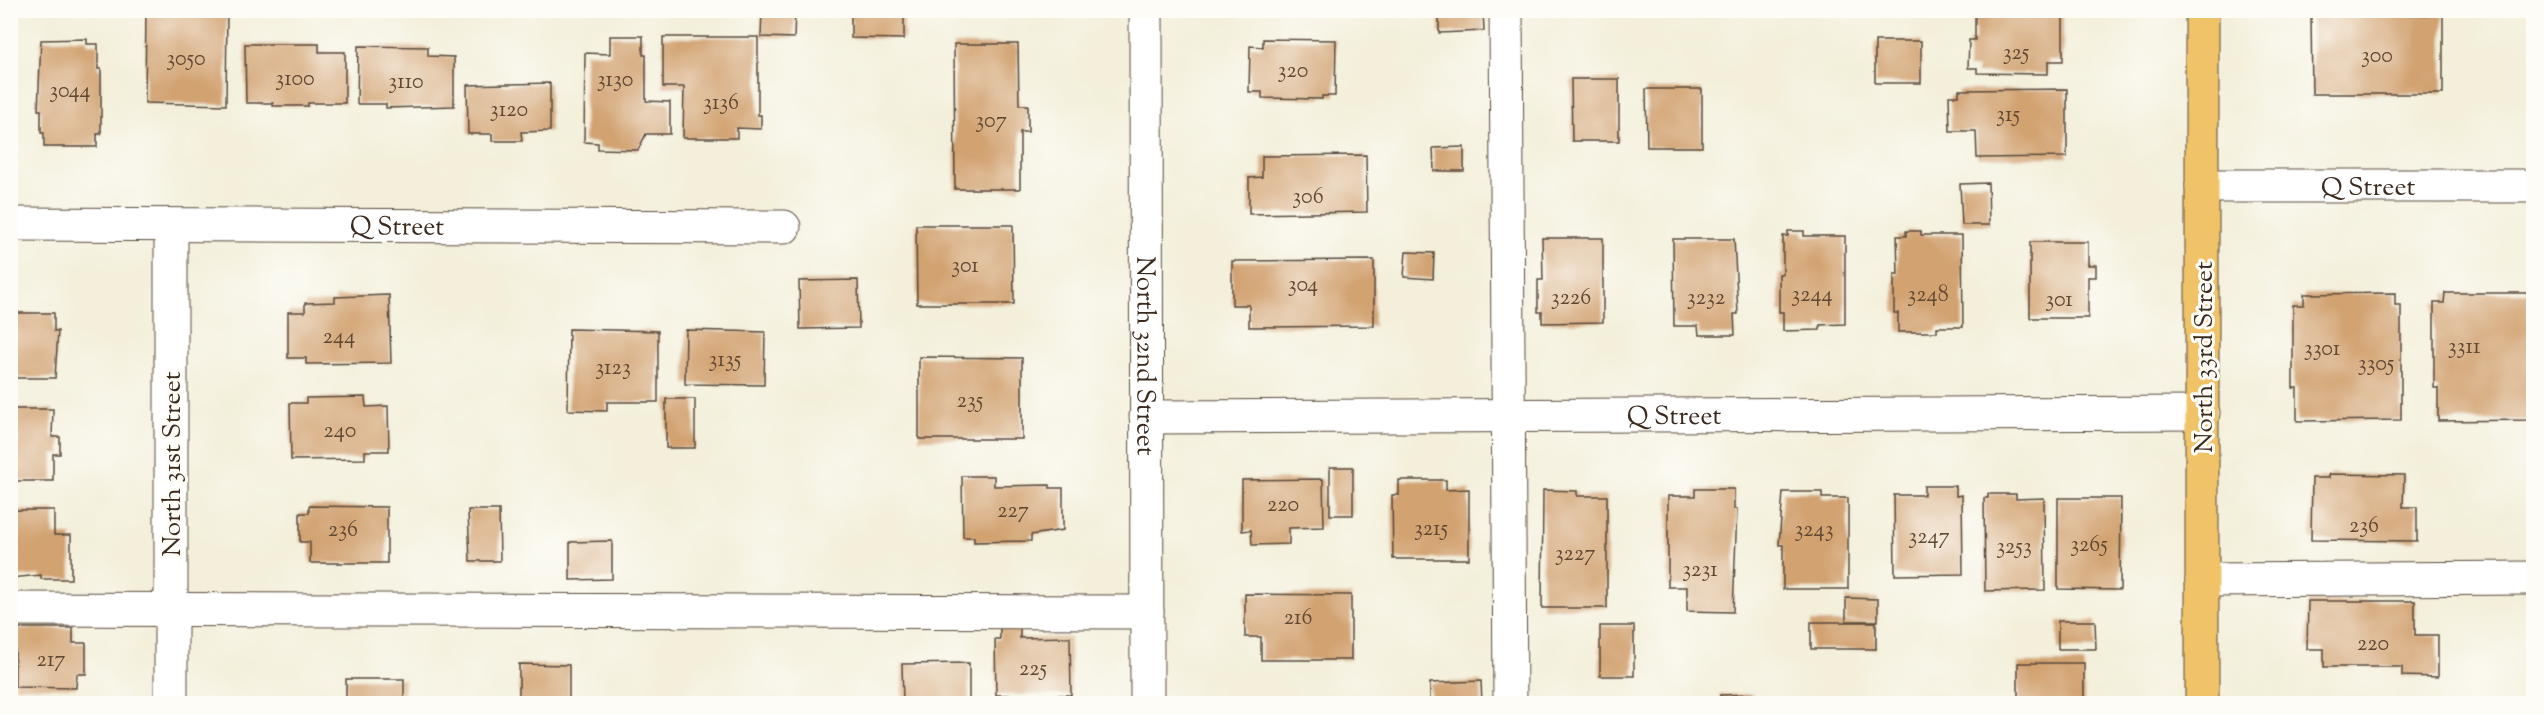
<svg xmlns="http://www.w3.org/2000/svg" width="2544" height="714" font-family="'Sorts Mill Goudy',serif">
	<rect width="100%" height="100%" fill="#fdfcf7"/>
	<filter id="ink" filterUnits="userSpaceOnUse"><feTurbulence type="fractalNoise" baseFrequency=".0167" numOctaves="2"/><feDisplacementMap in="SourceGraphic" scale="12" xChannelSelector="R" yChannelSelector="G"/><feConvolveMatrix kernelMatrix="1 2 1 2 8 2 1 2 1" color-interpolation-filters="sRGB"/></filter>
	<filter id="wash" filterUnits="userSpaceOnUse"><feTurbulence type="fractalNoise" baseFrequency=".008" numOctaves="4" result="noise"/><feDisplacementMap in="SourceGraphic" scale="24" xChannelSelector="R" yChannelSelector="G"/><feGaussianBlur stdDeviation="1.35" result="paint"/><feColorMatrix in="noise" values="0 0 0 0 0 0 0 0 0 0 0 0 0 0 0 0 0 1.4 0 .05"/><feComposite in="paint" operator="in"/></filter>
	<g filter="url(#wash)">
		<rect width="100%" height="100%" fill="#f3efda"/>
		<g id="blocks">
			<g fill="#d2a271">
				<polygon points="146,10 227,10 226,105 145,103"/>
				<polygon points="762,10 795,10 794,38 761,37"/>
				<polygon points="851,10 904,10 904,39 851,38"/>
				<polygon points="1439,10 1483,10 1484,31 1439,33"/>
				<polygon points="1975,10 2063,10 2063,61 2048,61 2048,74 1977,73 1977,68 1968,68 1969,40 1975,40"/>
				<polygon points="2311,15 2443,15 2443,94 2312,94"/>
				<polygon points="610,36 643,36 643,55 646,55 646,101 670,102 670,134 646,134 638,150 598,149 598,143 584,142 585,53 610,54"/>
				<polygon points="663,37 758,37 758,115 761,115 761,129 737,128 737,138 683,138 684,87 663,87"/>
				<polygon points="87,39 87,44 98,44 98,69 101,69 101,134 97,134 97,147 44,147 44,133 41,133 41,110 38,110 41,40"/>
				<polygon points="1263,39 1336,40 1335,96 1322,96 1322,99 1262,98 1262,92 1249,92 1250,46 1263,47"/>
				<rect x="1875" y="41" width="46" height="42"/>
				<polygon points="245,44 319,44 319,52 345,52 345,103 308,103 308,106 273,106 273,103 246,103"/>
				<polygon points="954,44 1018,44 1019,105 1028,105 1028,132 1020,132 1020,189 955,189"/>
				<polygon points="358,46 428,47 428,56 454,57 454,106 386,108 386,104 357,104"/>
				<polygon points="1571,79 1619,79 1619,141 1572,141"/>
				<polygon points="550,83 550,131 521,132 522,141 492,141 492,134 468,134 467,85"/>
				<polygon points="1646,89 1702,89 1702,147 1647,147"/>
				<polygon points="2067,89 2067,157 1977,158 1976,131 1950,131 1949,96 1959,96 1959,90"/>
				<polygon points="1464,147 1464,171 1434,171 1433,148"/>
				<polygon points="1366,155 1367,212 1249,214 1249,178 1262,177 1262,156"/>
				<polygon points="1988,183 1989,225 1962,225 1960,184"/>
				<polygon points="916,225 1013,225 1014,304 917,304"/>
				<polygon points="1788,231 1804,231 1804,236 1845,236 1845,324 1820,325 1820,330 1783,331 1783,312 1779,312 1779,274 1783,274 1783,236 1788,236"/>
				<polygon points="1906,231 1921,231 1921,235 1962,235 1963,327 1937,327 1937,332 1898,332 1898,313 1894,313 1894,274 1898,274 1897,236 1906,236"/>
				<polygon points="1542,238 1603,238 1603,322 1542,323 1542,312 1538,312 1538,280 1543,280"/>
				<polygon points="1673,239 1734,239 1738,314 1734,314 1735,335 1699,335 1698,326 1674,326"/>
				<polygon points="2030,242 2088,242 2088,265 2096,265 2096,277 2088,277 2088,318 2030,318"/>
				<polygon points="1406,252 1434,253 1433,279 1404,277"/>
				<polygon points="1374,260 1374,326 1249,327 1249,305 1232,305 1232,261"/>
				<polygon points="858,280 859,328 800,329 799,281"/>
				<polygon points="2395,293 2395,305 2401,305 2401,420 2297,421 2297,388 2293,388 2293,305 2304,305 2304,294"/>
				<polygon points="2445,293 2534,293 2534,420 2438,421 2438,388 2434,388 2434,303 2444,303"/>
				<polygon points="389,295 391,363 306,364 306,358 288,358 288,312 305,312 305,303 335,302 335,297"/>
				<polygon points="10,313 54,313 54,331 58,331 55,378 10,378"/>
				<polygon points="569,329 658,331 658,402 607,402 607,411 568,410"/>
				<polygon points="686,330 765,332 764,385 685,384"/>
				<polygon points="919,357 1022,358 1022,439 919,439"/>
				<polygon points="365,397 366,407 388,406 389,451 365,451 365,459 291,460 290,403 306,403 306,398"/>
				<rect x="666" y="399" width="29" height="49"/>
				<polygon points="10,409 53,409 52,437 60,437 60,454 53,454 53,481 10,481"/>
				<rect x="1330" y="467" width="23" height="48"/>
				<polygon points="2329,474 2404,475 2403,507 2417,507 2417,541 2311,540 2312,478 2329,478"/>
				<polygon points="962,476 994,476 994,486 1050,485 1050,488 1063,488 1063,530 1031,535 1031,541 974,542 974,537 963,537"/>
				<polygon points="1323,479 1324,527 1289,528 1289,544 1252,545 1251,530 1242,531 1242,480"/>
				<polygon points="1399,480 1446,480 1446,490 1469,489 1469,559 1393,559 1392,495 1399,495"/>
				<polygon points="1924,486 1956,486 1956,496 1962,495 1963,574 1895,575 1894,495 1924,495"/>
				<polygon points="1695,489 1734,489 1734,509 1737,509 1733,612 1687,611 1687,587 1668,587 1668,496 1695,496"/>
				<polygon points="1543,490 1577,491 1577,496 1607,496 1607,608 1542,608"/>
				<polygon points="1783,492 1822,492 1822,498 1848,498 1848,589 1783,589 1783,545 1779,545"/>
				<polygon points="1988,494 2016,494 2016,499 2044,498 2045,590 1985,591 1984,498 1988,498"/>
				<polygon points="2058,498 2121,498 2120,590 2058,589"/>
				<polygon points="309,506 387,507 387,563 310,563 310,542 300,542 300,513 309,513"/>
				<polygon points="10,510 54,510 54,535 71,535 71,579 41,579 41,575 10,578"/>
				<polygon points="468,510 499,510 500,561 470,561"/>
				<polygon points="612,541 612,579 570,580 570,542"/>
				<polygon points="1245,594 1351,595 1351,660 1261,660 1261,637 1245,637"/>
				<polygon points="1846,598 1878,599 1878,621 1846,621"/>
				<polygon points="2308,601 2415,601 2415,635 2438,635 2438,677 2402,676 2402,667 2324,667 2324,649 2307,649"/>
				<polygon points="2058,621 2095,621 2096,649 2058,649"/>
				<rect x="1811" y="622" width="65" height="27"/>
				<rect x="1600" y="626" width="34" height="50"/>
				<polygon points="15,628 73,628 73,643 86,643 86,674 77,674 76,688 15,687"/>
				<polygon points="1000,628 1020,628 1020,638 1070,637 1071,695 996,695 995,639 1000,639"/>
				<polygon points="969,663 969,704 903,704 902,664"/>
				<rect x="2018" y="663" width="66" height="41"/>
				<polygon points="519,664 569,665 569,704 519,704"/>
				<rect x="346" y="679" width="58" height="25"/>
				<polygon points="1481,681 1482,704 1430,704 1430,683"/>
				<polygon points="1752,694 1752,704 1720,704 1720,695"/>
				<rect x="1244" y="698" width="107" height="6"/>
			</g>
		</g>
	</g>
	<g filter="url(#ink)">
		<use href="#blocks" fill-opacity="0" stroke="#57483a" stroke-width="1.5"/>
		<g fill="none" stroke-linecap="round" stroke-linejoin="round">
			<defs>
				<g id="minor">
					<path id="s1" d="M1146,10L1147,704"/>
					<polyline points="1506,10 1510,704"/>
					<path id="s2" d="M2202,186H2534"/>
					<path id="s3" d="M10,224L784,227"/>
					<polyline points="171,225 171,704"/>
					<path id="s4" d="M1146,417L2203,413"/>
					<polyline points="2202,580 2534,578"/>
					<polyline points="10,609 1147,612"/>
				</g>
				<polyline id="major" points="2202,10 2202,704"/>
			</defs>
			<use href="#minor" stroke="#57483a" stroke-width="35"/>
			<use href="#major" stroke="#57483a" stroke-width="35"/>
			<use href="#minor" stroke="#fff" stroke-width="33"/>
			<use href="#major" stroke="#f1c369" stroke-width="33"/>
		</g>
	</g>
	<g text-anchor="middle" stroke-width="6" stroke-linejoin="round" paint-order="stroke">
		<g font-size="22" fill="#614833">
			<text x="2016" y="59">325</text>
			<text x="2377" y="62">300</text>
			<text x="186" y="65">3050</text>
			<text x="1293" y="77">320</text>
			<text x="295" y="85">3100</text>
			<text x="615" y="86">3130</text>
			<text x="406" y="88">3110</text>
			<text x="70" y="97">3044</text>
			<text x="721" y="109">3136</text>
			<text x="509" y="116">3120</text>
			<text x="2008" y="121">315</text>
			<text x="991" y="127">307</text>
			<text x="1308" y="203">306</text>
			<text x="965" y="272">301</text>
			<text x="1303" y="291">304</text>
			<text x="1812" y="301">3244</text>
			<text x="1928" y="301">3248</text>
			<text x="1571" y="304">3226</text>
			<text x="1706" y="304">3232</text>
			<text x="2059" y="306">301</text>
			<text x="339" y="343">244</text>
			<text x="2464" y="353">3311</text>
			<text x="2322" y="355">3301</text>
			<text x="725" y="366">3135</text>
			<text x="2376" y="370">3305</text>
			<text x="613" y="374">3123</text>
			<text x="970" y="407">235</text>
			<text x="340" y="437">240</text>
			<text x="1283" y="511">220</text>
			<text x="1013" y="517">227</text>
			<text x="2364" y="532">236</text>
			<text x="1431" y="535">3215</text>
			<text x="343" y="536">236</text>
			<text x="1814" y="536">3243</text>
			<text x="1929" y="543">3247</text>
			<text x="2089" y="551">3265</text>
			<text x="2014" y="553">3253</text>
			<text x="1575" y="560">3227</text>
			<text x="1700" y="576">3231</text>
			<text x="1298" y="624">216</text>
			<text x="2373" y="650">220</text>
			<text x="51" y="666">217</text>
			<text x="1033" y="675">225</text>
		</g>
		<g font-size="26" fill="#3b2a1e" stroke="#fdfcf7">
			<text dy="9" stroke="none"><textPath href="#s2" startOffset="166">Q Street</textPath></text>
			<text dy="9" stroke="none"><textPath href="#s3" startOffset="387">Q Street</textPath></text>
			<text dy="9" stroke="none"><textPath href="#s1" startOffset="346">North 32nd Street</textPath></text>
			<text transform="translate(2203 357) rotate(-90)" y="9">North 33rd Street</text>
			<text dy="9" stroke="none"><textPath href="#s4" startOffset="528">Q Street</textPath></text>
			<text transform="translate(171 464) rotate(-90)" y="9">North 31st Street</text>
		</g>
	</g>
	<rect width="2544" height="714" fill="none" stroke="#fdfcf7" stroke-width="36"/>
</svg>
